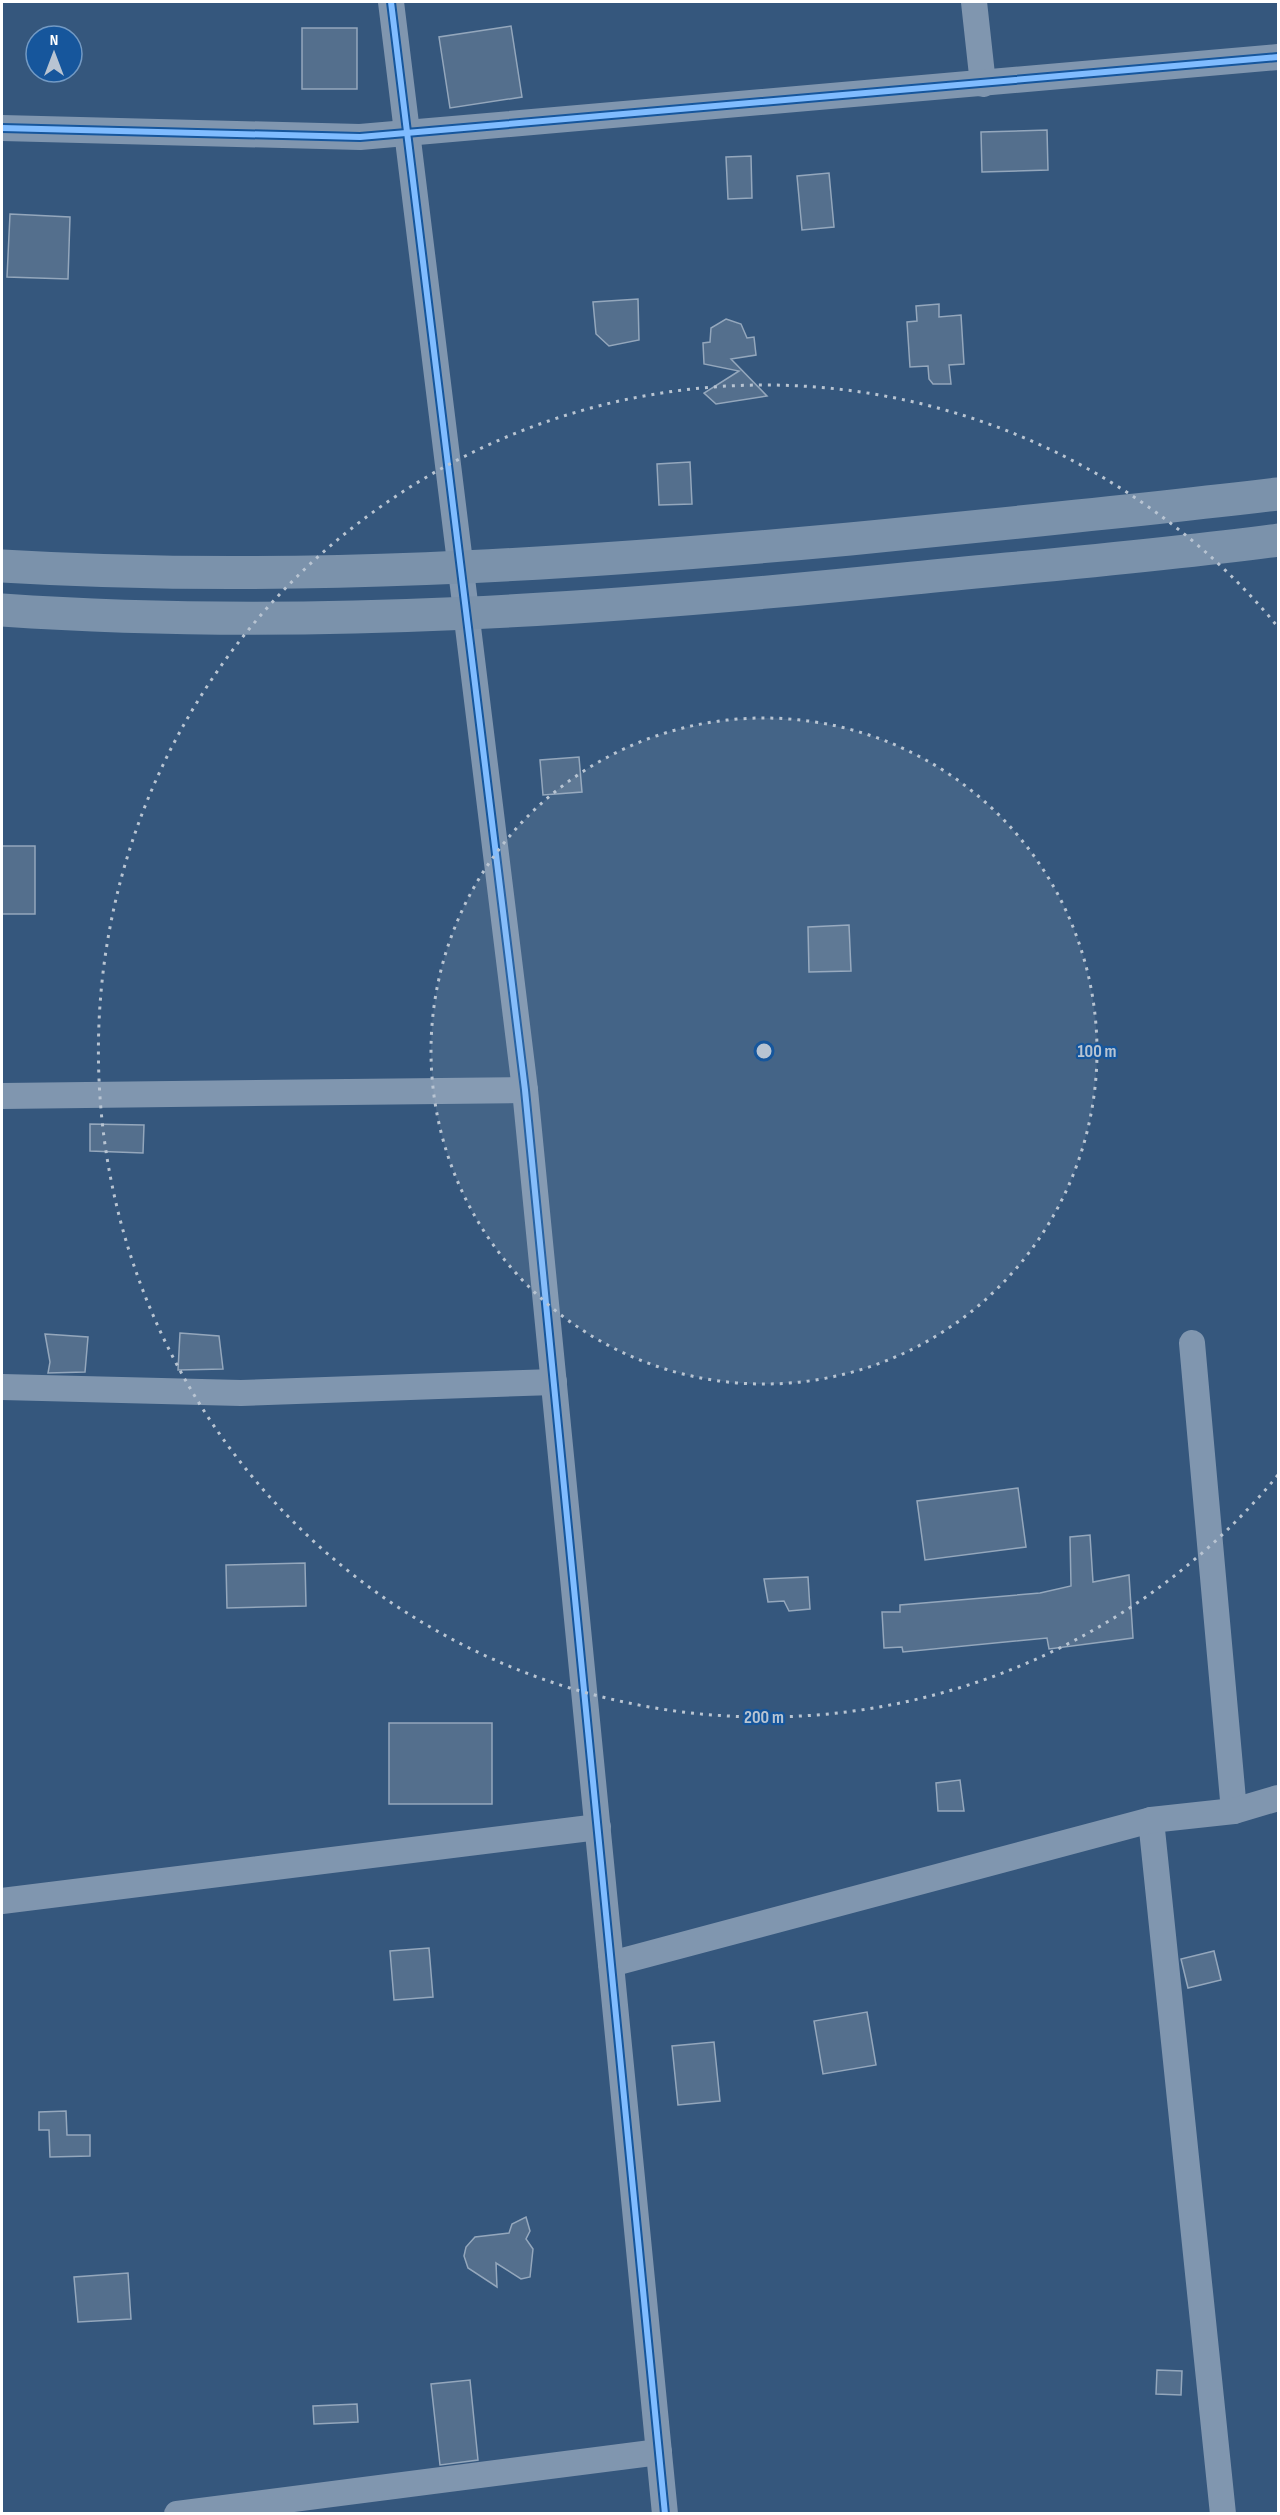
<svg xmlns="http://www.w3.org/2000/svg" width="1280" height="2515" font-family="'Sofia Sans Condensed',sans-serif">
	<rect width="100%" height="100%" fill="#35577d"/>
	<g fill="#546f8d" stroke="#94a7bc" stroke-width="1.5">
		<polygon points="511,26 522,97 450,108 439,37"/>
		<rect x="302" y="28" width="55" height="61"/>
		<polygon points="1047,130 1048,170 982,172 981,132"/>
		<polygon points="751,156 752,198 728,199 726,157"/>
		<polygon points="829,173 834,227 802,230 797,176"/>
		<polygon points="10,214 70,217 68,279 7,277"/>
		<polygon points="638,299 639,340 609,346 596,334 593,302"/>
		<polygon points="939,304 939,317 961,315 964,364 949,365 951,384 933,384 929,379 928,366 910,367 907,322 917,321 916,306"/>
		<polygon points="726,319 741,324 747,338 754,337 756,355 731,359 767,396 716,404 704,393 739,371 704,364 703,343 710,342 711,328"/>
		<polygon points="690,462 692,504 659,505 657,464"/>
		<polygon points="579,757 582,792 543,795 540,760"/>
		<rect x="2" y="846" width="33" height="68"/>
		<polygon points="849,925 851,971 809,972 808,927"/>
		<polygon points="90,1124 144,1125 143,1153 90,1151"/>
		<polygon points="180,1333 219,1336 223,1369 178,1370"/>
		<polygon points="45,1334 88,1337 85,1372 48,1373 50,1362"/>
		<polygon points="1018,1488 1026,1547 925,1560 917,1501"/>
		<polygon points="1090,1535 1093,1582 1129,1575 1133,1638 1049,1649 1047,1638 903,1652 902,1647 884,1648 882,1612 900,1612 900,1605 1040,1593 1071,1586 1070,1537"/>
		<polygon points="305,1563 306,1606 227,1608 226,1565"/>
		<polygon points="808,1577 810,1609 789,1611 784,1601 768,1602 764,1579"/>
		<rect x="389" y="1723" width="103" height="81"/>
		<polygon points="960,1780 964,1811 938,1811 936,1783"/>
		<polygon points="429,1948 433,1997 394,2000 390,1951"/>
		<polygon points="1214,1951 1221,1980 1188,1988 1181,1959"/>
		<polygon points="867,2012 876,2065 823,2074 814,2021"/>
		<polygon points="714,2042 720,2101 678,2105 672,2046"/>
		<polygon points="66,2111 67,2135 90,2135 90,2156 50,2157 49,2130 39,2130 39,2112"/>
		<polygon points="526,2217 530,2231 526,2239 533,2249 530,2277 521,2279 496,2263 497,2287 468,2268 464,2256 466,2247 475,2237 509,2233 512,2224"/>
		<polygon points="128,2273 131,2319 78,2322 74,2277"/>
		<polygon points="1157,2370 1182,2371 1181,2395 1156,2394"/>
		<polygon points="470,2380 478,2460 440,2465 431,2384"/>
		<polygon points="357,2404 358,2422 314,2424 313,2406"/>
	</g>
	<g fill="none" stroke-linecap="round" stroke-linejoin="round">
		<g stroke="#8096af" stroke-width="26">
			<polyline points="391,2 525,1090 665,2514"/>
			<polyline points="974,2 983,84"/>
			<polyline points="2,128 360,137 1278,57"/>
			<polyline points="2,1096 525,1090"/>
			<polyline points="1192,1343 1234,1811"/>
			<polyline points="2,1387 241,1393 554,1382"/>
			<polyline points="1151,1820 1223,2514"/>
			<polyline points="2,1901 598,1827"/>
			<polyline points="611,1964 1151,1820 1234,1811 1278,1798"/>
			<polyline points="177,2514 659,2452"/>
		</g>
		<g stroke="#7b92ab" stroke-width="33">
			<path d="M2,566C285,583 567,565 850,539C993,525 1136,511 1278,494"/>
			<path d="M2,610C306,631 610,609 914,578C1035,566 1157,556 1278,540"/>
		</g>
		<defs>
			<g id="cycleway">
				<polyline points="391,2 525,1090 665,2514"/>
				<polyline points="2,128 360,137 1278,57"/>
			</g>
		</defs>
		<use href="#cycleway" stroke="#16569c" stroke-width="10"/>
		<use href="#cycleway" stroke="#80bcff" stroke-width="6"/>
	</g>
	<circle cx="764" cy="1051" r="333" fill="#b8c4d2" fill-opacity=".12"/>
	<g fill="none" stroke="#b8c4d2" stroke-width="3" stroke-dasharray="3 6">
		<circle cx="764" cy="1051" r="333"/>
		<path d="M1278 1475A666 666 0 1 1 1278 627"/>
	</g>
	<circle cx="764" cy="1051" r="9" fill="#b8c4d2" stroke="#16569c" stroke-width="3"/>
	<g font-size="18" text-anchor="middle" font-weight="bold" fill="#b8c4d2" stroke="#16569c" stroke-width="4.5" stroke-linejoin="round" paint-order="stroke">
		<text x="1097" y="1057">100 m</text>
		<text x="764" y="1723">200 m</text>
	</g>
	<rect width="1280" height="2515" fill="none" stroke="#ffffff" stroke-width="6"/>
	<g transform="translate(54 54)"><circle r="28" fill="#16569c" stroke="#739ac4" stroke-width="1.5"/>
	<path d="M0-4.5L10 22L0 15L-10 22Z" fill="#b8c4d2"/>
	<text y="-9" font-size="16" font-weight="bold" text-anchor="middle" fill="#ffffff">N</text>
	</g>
</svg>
